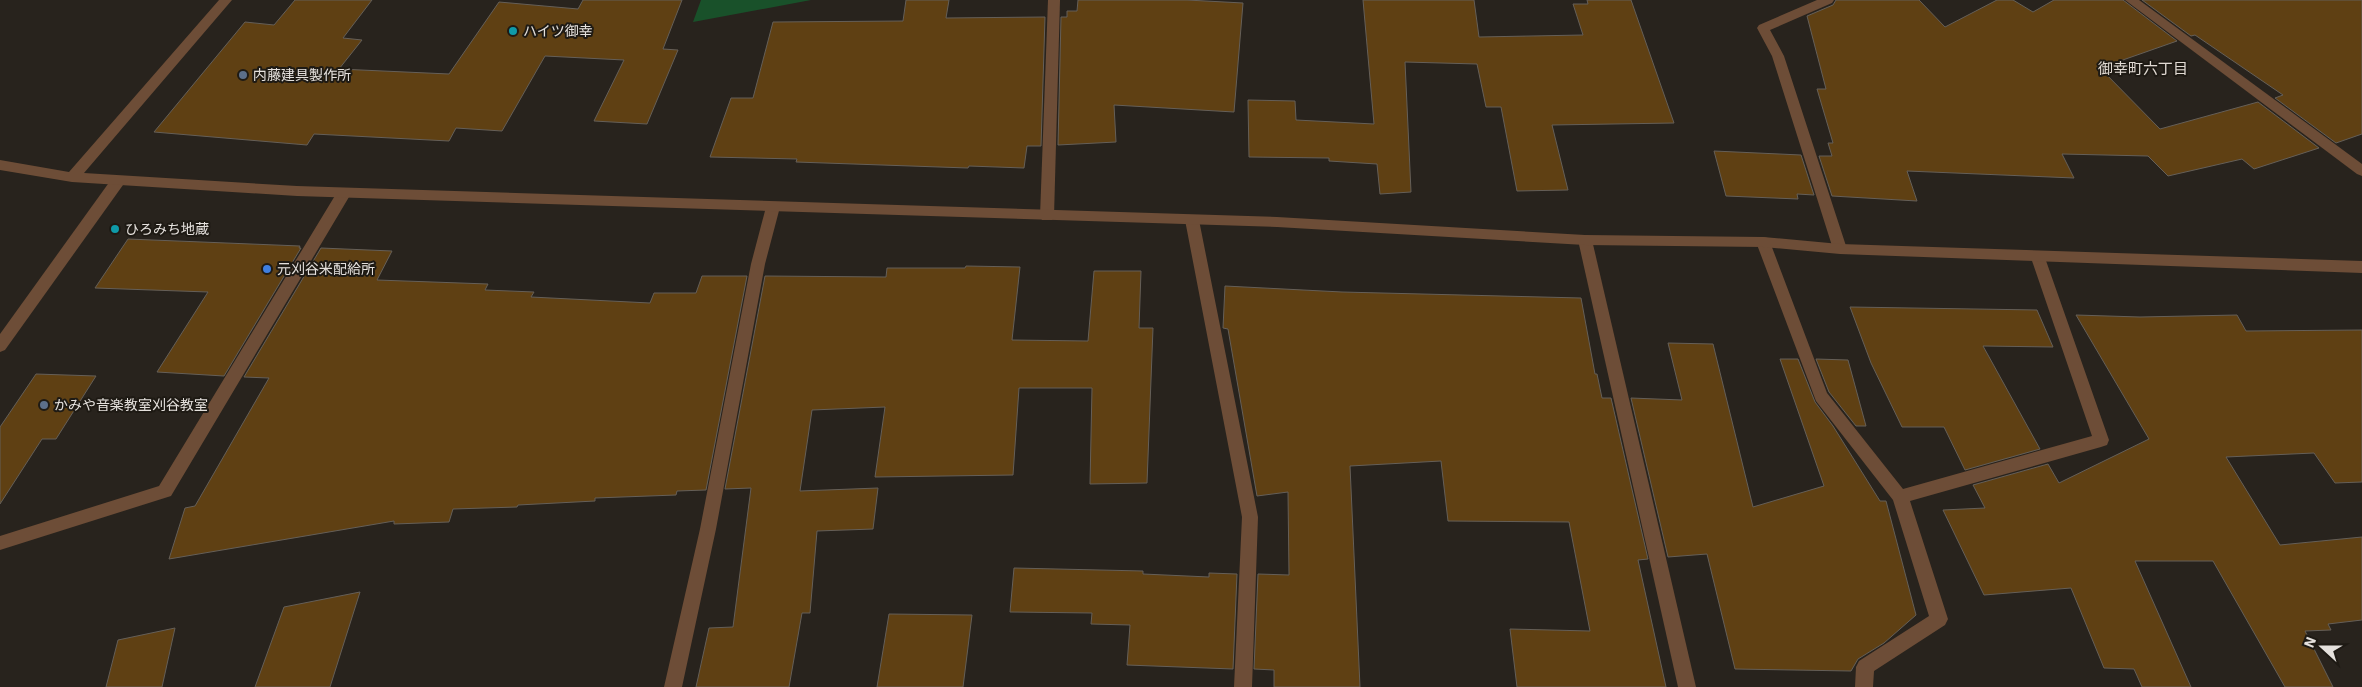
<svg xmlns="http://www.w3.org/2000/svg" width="2362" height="687" font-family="'IBM Plex Sans','Noto Sans JP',sans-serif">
	<rect width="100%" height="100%" fill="#28231d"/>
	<polygon fill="#19512a" points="701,0 811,0 693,22"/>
	<g fill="#5f4013" stroke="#655f58">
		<polygon points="295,0 372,0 343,38 362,40 339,69 449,74 499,2 578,9 583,0 682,0 663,49 678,50 647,124 594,121 624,60 545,56 502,131 456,128 449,141 314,134 307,145 154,132 245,22 274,25"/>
		<polygon points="906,0 949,0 946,18 1045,17 1041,146 1027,146 1024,168 969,166 968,168 796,162 797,159 710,157 731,98 753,98 773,22 903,21"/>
		<polygon points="1078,0 1187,0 1243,3 1234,112 1114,105 1116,142 1058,145 1061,17 1067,17 1067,11 1077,11"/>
		<polygon points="1363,0 1474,0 1479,37 1583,35 1573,4 1588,4 1587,0 1631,0 1674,123 1552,125 1568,190 1517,191 1501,107 1486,107 1477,64 1405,62 1411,192 1380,194 1377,164 1329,161 1329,158 1249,157 1248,100 1295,101 1296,120 1374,124"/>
		<polygon points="1836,0 1919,0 1945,27 1997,0 2013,0 2033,12 2054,0 2123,0 2177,41 2100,68 2160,129 2258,102 2319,148 2254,169 2242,159 2168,176 2148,156 2062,154 2074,178 1907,171 1917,201 1832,196 1819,156 1832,156 1828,143 1833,143 1817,89 1826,89 1807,16 1833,5"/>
		<polygon points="2142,0 2362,0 2362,134 2336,143 2275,98 2283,95 2195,35 2191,36"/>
		<polygon points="1714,151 1801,155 1814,195 1797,194 1798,199 1726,196"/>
		<polygon points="128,239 300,246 299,248 301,248 224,376 157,372 208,292 95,288"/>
		<polygon points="321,248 392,251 377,280 488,284 485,290 534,292 531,297 650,303 654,293 696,293 702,276 747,276 706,490 677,491 676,495 595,498 595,501 518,505 517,507 453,509 449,522 394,524 394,521 169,559 185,508 195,506 269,378 244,377"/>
		<polygon points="966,266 1020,267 1012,340 1088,341 1094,271 1141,271 1139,328 1153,328 1147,483 1090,484 1092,388 1019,388 1013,475 875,477 885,407 812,410 800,491 878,488 873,529 817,531 810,613 802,613 789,687 696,687 709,628 733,627 751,488 725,489 765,276 886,277 887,268 965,268"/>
		<polygon points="1225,286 1342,292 1581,298 1595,374 1597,374 1602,398 1611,398 1648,559 1638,560 1666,687 1517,687 1510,629 1590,631 1569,522 1448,521 1441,461 1350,466 1360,687 1274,687 1274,670 1254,669 1258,574 1289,575 1288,492 1257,496 1228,329 1223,328"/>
		<polygon points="1850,307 2037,310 2053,347 1983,346 2040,449 1965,470 1944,427 1902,427 1871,363"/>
		<polygon points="2076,315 2140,317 2237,315 2246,331 2362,330 2362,482 2335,483 2314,453 2226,457 2280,545 2362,537 2362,620 2328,624 2331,630 2305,631 2333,687 2285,687 2213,561 2135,561 2191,687 2142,687 2134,669 2104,668 2071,588 1984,595 1943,510 1985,508 1973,485 2048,464 2059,483 2149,439"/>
		<polygon points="1668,343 1713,344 1753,507 1824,486 1780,359 1798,359 1815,402 1833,426 1880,501 1886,501 1916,615 1884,643 1858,659 1851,671 1735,669 1707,554 1668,557 1631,398 1682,400"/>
		<polygon points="1816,359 1848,360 1866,426 1856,426 1829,392"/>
		<polygon points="36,374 96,376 56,439 42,439 0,504 0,427"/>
		<polygon points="1014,568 1143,571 1143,574 1209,577 1209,573 1237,574 1233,669 1127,665 1130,625 1091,624 1092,613 1010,612"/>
		<polygon points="360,592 330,687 255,687 284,607"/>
		<polygon points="889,614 972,615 963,687 877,687"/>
		<polygon points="175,628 162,687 106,687 118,640"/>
	</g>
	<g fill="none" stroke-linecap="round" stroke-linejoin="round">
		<g fill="#6d4d37" fill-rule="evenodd">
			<polygon points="1817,0 1834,0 1832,3 1770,30 1784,56 1847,249 1845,253 1835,253 1833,249 1772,56 1757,28 1759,25"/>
			<polygon points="1763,237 1768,238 1770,242 1827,393 1903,489 2092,436 2030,255 2032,251 2042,251 2044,255 2109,440 2107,445 2101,447 1910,501 1948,619 1945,625 1874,671 1873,687 1855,687 1856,667 1859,661 1929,616 1893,500 1816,401 1756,242 1758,238"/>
		</g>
		<g fill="#6d4d37" fill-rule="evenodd">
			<polygon points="1048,0 1060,0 1054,216 1052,220 1042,220 1040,216"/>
			<polygon points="2125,0 2139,0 2362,164 2362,176 2357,174"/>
			<polygon points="118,176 123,177 125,181 123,185 5,350 0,352 0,334 113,177"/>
			<polygon points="344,188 349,189 351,193 349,197 171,496 0,550 0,536 159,486 339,189"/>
			<polygon points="773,202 778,203 780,207 765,264 716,529 682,687 664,687 700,529 751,264 766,207 768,203"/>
			<polygon points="1192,215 1197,216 1199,220 1258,517 1252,687 1234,687 1242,517 1185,220 1187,216"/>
			<polygon points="1585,235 1590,236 1592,240 1696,687 1678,687 1578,240 1580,236"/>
		</g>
		<polygon fill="#6d4d37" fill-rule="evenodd" points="219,0 232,0 84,173 297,186 1277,217 1585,235 1763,237 1840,244 2362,261 2362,273 1840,254 1763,247 1585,245 1277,227 297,196 72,182 0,170 0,160 69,172"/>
	</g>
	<g fill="#0f9aa8" stroke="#1e1a14" stroke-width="2">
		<circle cx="513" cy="31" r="5"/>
		<circle cx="115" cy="229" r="5"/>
	</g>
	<g fill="#5c6f8a" stroke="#1e1a14" stroke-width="2">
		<circle cx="243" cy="75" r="5"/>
		<circle cx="44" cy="405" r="5"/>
	</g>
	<circle fill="#3f7fe0" stroke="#1e1a14" stroke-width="2" cx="267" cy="269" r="5"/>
	<g text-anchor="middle" stroke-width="4" stroke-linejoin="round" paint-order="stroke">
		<g font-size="14" fill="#e5e1dd" stroke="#1e1a14" text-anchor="start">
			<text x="523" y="36">ハイツ御幸</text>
			<text x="253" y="80">内藤建具製作所</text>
			<text x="125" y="234">ひろみち地蔵</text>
			<text x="277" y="274">元刈谷米配給所</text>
			<text x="54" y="410">かみや音楽教室刈谷教室</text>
		</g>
		<g font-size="15" fill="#e1dad3" stroke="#1e1a14">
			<text x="2143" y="74">御幸町六丁目</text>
		</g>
	</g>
	<g transform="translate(2322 647) rotate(291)" stroke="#1e1a14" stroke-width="4" paint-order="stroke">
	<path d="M0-4L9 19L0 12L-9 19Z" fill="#e5e1dd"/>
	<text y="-8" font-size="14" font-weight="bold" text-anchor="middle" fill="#e5e1dd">N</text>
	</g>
</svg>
